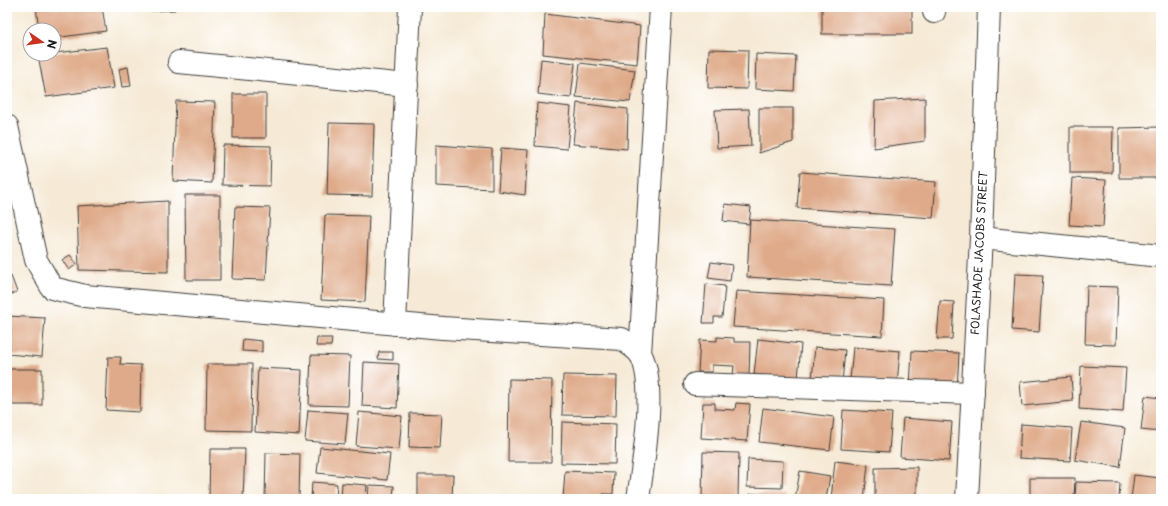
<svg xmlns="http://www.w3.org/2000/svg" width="1168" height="506" font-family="'Playpen Sans',sans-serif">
	<rect width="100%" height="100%" fill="#fff"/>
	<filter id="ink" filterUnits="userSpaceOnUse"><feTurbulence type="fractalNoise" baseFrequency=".025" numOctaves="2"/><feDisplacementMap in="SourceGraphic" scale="8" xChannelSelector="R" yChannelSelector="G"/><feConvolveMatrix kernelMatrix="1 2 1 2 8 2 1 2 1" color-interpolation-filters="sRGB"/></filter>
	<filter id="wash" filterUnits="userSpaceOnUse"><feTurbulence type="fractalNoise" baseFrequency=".012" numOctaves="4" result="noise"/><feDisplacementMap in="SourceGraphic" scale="16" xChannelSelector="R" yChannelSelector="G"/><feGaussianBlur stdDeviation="0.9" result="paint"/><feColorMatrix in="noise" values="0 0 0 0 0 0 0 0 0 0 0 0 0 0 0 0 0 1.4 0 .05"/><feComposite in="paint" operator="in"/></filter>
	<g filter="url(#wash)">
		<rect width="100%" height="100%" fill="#f6ead6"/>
		<g id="blocks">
			<g fill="#dfaa89">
				<polygon points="36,7 102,7 106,31 54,38 54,30 39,30"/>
				<polygon points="114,7 143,7 143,9 114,10"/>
				<polygon points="151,7 175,7 175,10 151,11"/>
				<rect x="822" y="7" width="90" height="27"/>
				<polygon points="545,14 640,26 637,64 543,54"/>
				<polygon points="107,47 114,88 46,97 38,55"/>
				<polygon points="709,49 748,50 747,89 708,88"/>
				<polygon points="756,54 796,56 794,91 755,89"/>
				<polygon points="541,59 575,63 571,98 538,94"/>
				<polygon points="580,63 635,70 630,102 576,97"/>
				<polygon points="128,67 131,86 122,87 119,69"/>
				<rect x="233" y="94" width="33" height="44"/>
				<polygon points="925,98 925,141 874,148 875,101"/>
				<polygon points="176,101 215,102 212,183 173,181"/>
				<polygon points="537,103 571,107 567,149 535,146"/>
				<polygon points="577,103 628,109 627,149 573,144"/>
				<polygon points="759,108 793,108 793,142 759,153"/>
				<polygon points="749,109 751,146 717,148 715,110"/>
				<polygon points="329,123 374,124 372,196 327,195"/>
				<polygon points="1070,127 1113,127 1112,173 1070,173"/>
				<polygon points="1161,127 1161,178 1119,178 1119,128"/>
				<polygon points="223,145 271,146 270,186 222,185"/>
				<polygon points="436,145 492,149 492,189 436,186"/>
				<polygon points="501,148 528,150 525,195 498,191"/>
				<polygon points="800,172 936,182 933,218 797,208"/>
				<polygon points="1072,178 1106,180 1103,227 1069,225"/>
				<polygon points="185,195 220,195 220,280 186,280"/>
				<polygon points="168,201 168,272 79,270 77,206"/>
				<polygon points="725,204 751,207 749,224 723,221"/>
				<polygon points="235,207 270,208 266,280 232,279"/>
				<polygon points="325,215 369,216 365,302 321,300"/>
				<polygon points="750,220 895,229 891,286 747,277"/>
				<polygon points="70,255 77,264 69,270 62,260"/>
				<polygon points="711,262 732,265 730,281 708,278"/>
				<polygon points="1015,274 1043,275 1039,332 1012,330"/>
				<polygon points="11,276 17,292 7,296 7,278"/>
				<polygon points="706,284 725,286 722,317 714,317 714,323 703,323"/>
				<polygon points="1087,286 1118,287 1116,345 1085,344"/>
				<polygon points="736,291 884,300 882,336 733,327"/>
				<polygon points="940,301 954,302 952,339 937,339"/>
				<polygon points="7,316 45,318 42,357 7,354"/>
				<polygon points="717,337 734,338 734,342 750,342 749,376 733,375 734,366 712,365 712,372 698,372 700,340 717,341"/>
				<polygon points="317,338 332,338 331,346 316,346"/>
				<polygon points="243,339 262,341 262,352 242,351"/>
				<polygon points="758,339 801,344 798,379 754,374"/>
				<polygon points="815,347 845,350 842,383 812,380"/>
				<polygon points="853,347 900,351 897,384 850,380"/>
				<polygon points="912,351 959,353 957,390 910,387"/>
				<polygon points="379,352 393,352 393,360 378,359"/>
				<polygon points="311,355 350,356 348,406 309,405"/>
				<polygon points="108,357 121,357 120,364 141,365 140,412 106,410"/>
				<polygon points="364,362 399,364 397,408 362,406"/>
				<polygon points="207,364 252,364 251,431 206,430"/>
				<polygon points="1081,366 1126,368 1123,412 1079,409"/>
				<polygon points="258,368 302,370 299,435 255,432"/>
				<rect x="7" y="369" width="35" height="36"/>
				<polygon points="563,375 617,376 616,416 562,415"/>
				<polygon points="1071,377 1073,401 1022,406 1020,382"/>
				<polygon points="509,379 552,380 551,462 508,462"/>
				<polygon points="1145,396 1161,398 1161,432 1141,430"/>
				<polygon points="703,403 715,403 715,409 735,410 736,403 750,404 747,441 701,438"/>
				<polygon points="763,408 834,417 830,450 759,442"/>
				<polygon points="308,410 348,413 345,444 305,441"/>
				<polygon points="843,410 892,413 889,452 841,449"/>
				<polygon points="359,412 402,416 399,449 356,446"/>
				<polygon points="410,413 442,414 440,448 409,447"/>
				<polygon points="903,418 952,422 949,461 900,457"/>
				<polygon points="562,422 616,424 615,464 561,463"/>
				<polygon points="1081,422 1125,428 1120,467 1075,460"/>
				<polygon points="1021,424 1072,428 1070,461 1019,458"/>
				<polygon points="320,447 390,454 387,480 317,473"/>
				<polygon points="210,449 245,449 243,499 209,499"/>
				<polygon points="703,452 739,453 738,499 702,499"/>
				<polygon points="266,453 300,454 299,499 265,499"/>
				<polygon points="748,459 783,461 782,488 747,487"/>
				<polygon points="835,461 868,465 864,499 831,499"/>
				<polygon points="917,467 917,499 875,499 875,468"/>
				<polygon points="565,471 614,473 613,494 603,494 603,499 563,499"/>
				<polygon points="800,471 830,476 826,499 795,499"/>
				<polygon points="418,475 453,475 452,499 418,499"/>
				<polygon points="1134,475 1161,478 1161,499 1131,499"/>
				<polygon points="1030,478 1075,478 1074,499 1030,499"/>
				<polygon points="312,482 337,484 336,499 311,499"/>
				<polygon points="1076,482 1120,483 1119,499 1075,499"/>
				<polygon points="342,483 367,485 366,499 341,499"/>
				<polygon points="369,485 394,486 393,499 368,499"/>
				<polygon points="750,494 785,495 785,499 749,499"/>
			</g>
		</g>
	</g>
	<g filter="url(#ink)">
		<use href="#blocks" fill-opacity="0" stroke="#3d3b38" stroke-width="1"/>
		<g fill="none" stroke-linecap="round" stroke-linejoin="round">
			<defs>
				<g id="minor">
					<polyline points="934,12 935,7"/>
					<polyline points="179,62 407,85"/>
					<path d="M7,126L36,260L52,288L85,296L443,328L622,339C627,343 637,349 641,355C657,386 643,464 638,499"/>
					<polyline points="981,238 1161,256"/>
					<polyline points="395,324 410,7"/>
					<polyline points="640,354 661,7"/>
					<polyline points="695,384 973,393"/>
					<polyline points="967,499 981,238 989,7"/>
				</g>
			</defs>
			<use href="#minor" stroke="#3d3b38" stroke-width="24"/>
			<use href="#minor" stroke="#fff" stroke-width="22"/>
		</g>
	</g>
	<g text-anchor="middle" stroke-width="3" stroke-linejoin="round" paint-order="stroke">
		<g font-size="11" fill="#1c1c1c" stroke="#fff">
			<text transform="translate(979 253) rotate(-87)" y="4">FOLASHADE JACOBS STREET</text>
		</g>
	</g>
	<rect width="1168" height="506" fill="none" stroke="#fff" stroke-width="24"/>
	<g transform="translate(42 42) rotate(103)"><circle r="19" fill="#ffffff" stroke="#a4a4a4"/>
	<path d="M0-3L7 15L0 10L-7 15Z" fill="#c8321e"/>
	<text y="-6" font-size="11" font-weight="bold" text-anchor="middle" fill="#1c1c1c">N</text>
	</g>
</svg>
